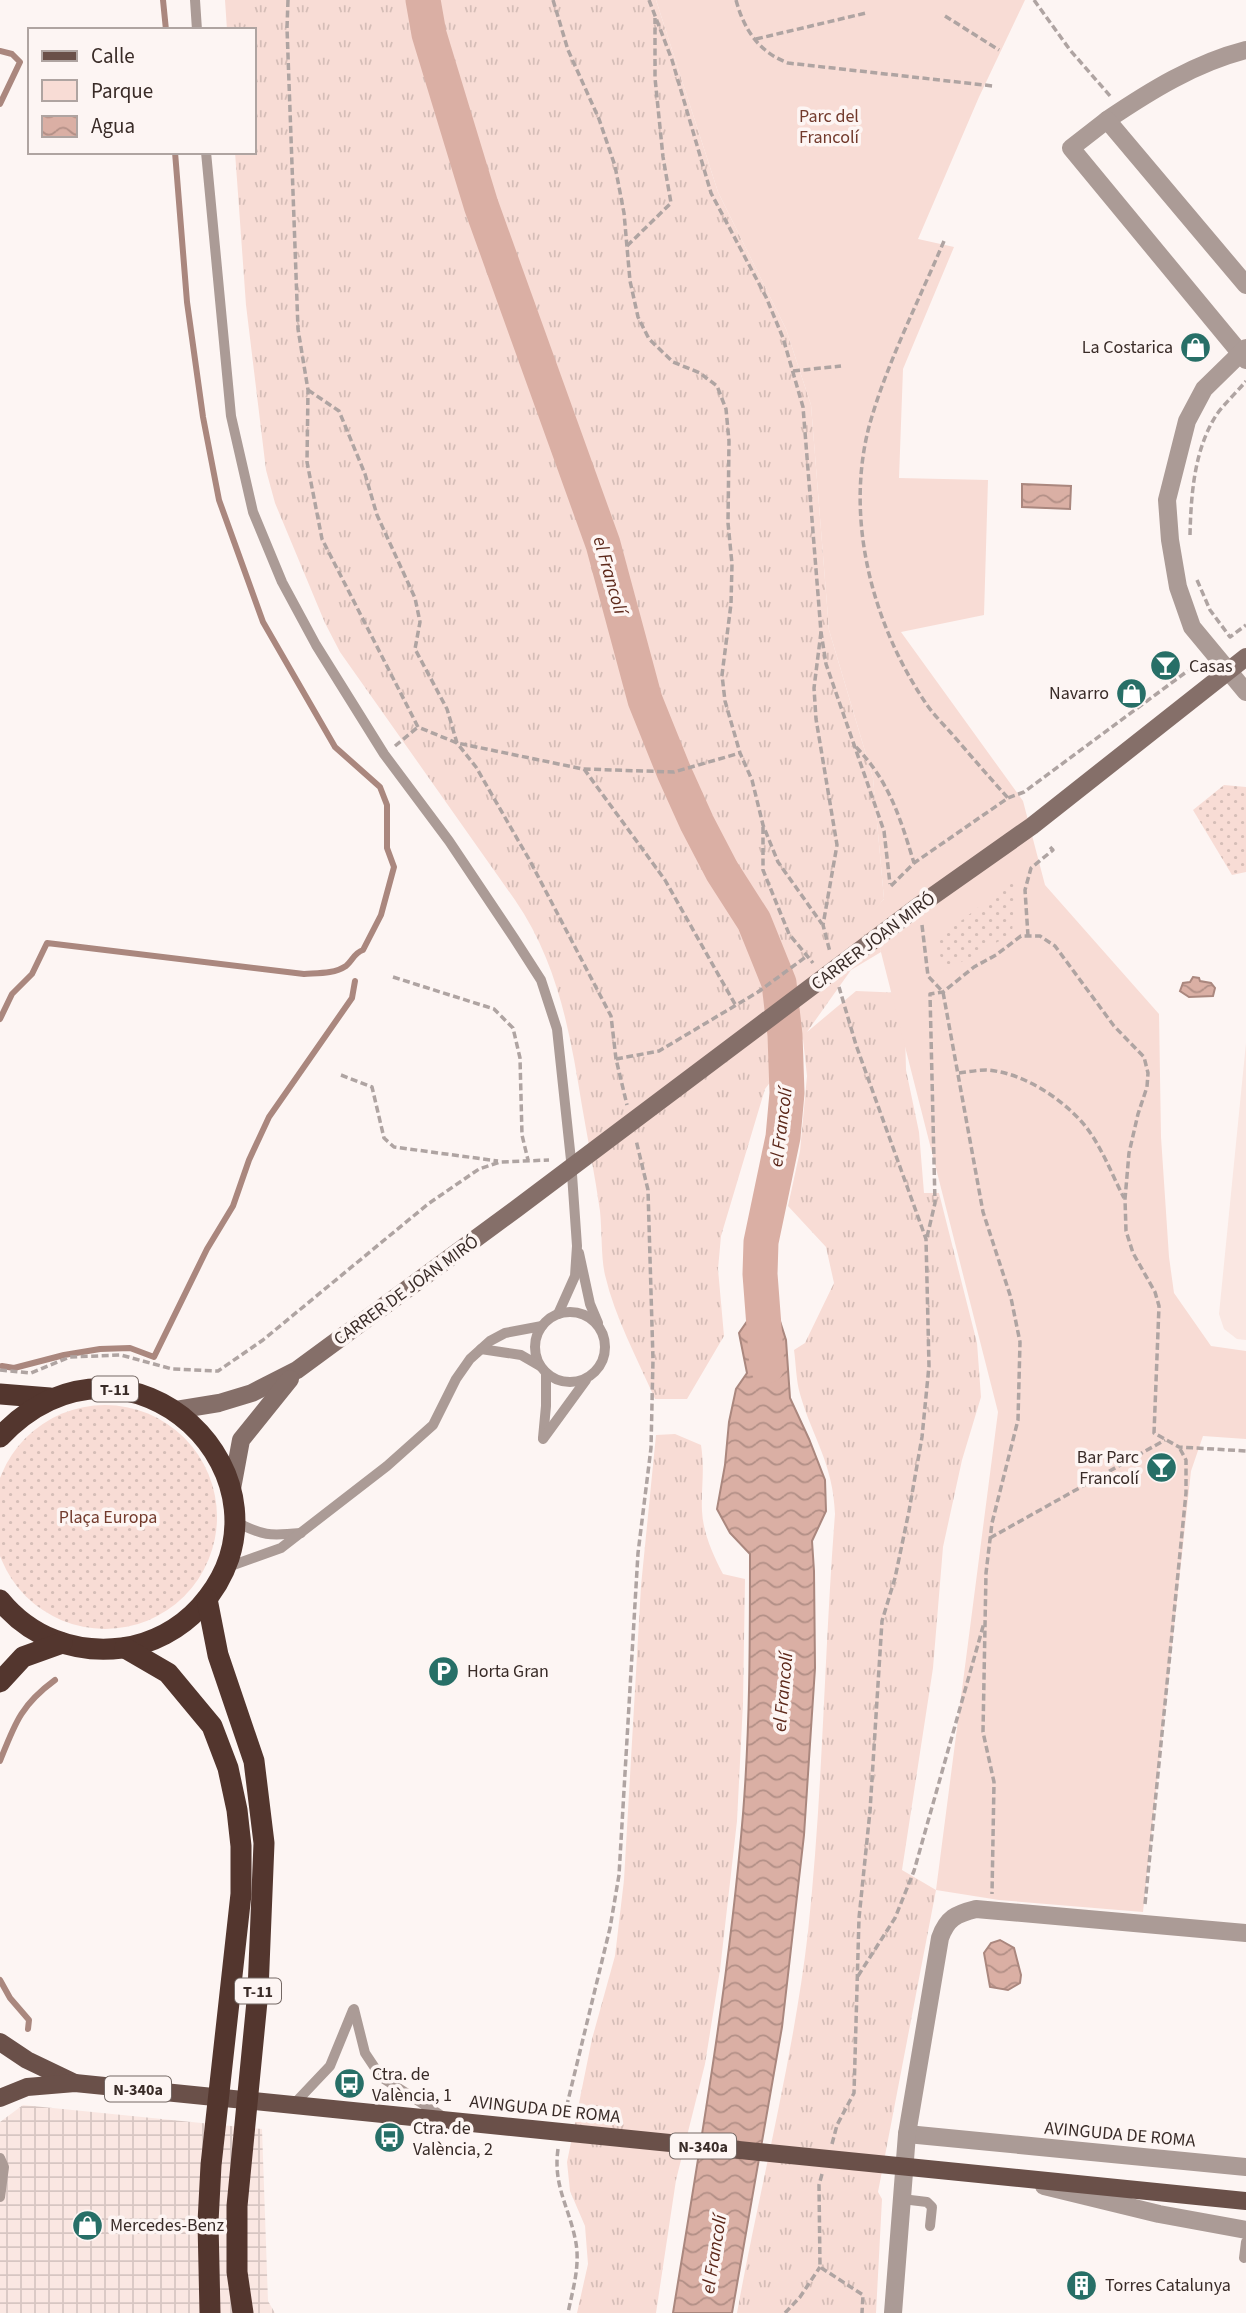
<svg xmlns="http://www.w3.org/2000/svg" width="1246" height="2313" font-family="'Source Sans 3',sans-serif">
	<defs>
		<pattern id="industrial-grid" width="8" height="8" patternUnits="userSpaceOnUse" patternTransform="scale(1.75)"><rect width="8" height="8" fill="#fae7e2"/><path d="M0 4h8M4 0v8" fill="none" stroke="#d7c6c2"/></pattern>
		<pattern id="grass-tufts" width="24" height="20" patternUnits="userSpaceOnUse" patternTransform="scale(1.75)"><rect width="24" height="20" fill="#f8dcd5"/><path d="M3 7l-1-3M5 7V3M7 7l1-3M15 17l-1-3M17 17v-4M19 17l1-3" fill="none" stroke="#d5bdb7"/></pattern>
		<pattern id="garden-dots" width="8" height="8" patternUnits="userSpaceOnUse" patternTransform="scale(1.75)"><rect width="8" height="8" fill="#f8dcd5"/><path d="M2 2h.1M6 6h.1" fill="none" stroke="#d5bdb7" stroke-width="1.8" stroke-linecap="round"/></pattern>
		<pattern id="water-waves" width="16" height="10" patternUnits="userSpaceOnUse" patternTransform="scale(1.75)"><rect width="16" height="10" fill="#daafa4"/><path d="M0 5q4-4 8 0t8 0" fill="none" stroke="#b28f86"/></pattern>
	</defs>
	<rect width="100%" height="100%" fill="#fdf5f3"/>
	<polygon fill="#fae7e2" points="1246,1043 1246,1340 1237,1339 1224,1329 1219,1314"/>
	<polygon fill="url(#industrial-grid)" points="23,2105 262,2129 268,2301 275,2313 0,2313 0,2122"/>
	<g fill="url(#grass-tufts)">
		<path d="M225,0H656L718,192L786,329L811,405L829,630L873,778L884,899L872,913L881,952L851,970L807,1032L856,991L904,993L906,1070L919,1132L924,1193H939L977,1343L981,1397L962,1460L943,1547L933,1668L902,1870L936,1890L878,2192L882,2199L876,2313H737C760,2186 793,2061 808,1932C823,1793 824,1654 835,1514C833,1463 813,1439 800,1394C796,1380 796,1364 794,1350L805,1343L834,1283L826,1247L788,1206L800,1151L807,1076L803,1039L765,1089L721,1236L718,1269L724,1336L687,1399H655C637,1358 615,1318 605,1275C601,1258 602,1231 600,1211C595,1176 588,1141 582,1106C570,1032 558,963 515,900L340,652L325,623L275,503L266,470L246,305L235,152H254V30H227Z"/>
		<path d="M675,1434L701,1445C705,1471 701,1487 702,1511C703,1533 713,1555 723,1574L745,1579L743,1703L737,1821L720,1970L705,2064L676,2180L656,2313H577L588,2264L585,2226L570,2191L567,2162L592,2039L615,1956L624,1880L641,1586L656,1435Z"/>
	</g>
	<polygon fill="#f8dcd5" points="656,0 1025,0 979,97 918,239 954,247 903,369 899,478 988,480 984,615 901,632 1023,801 1045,885 1159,1014 1161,1137 1169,1257 1174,1293 1211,1346 1246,1351 1246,1439 1203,1436 1191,1471 1143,1912 999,1900 936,1890 998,1412 871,913 884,899 873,778 829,630 811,405 786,329 718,192"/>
	<g fill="url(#garden-dots)">
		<polygon points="1224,785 1246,787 1246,872 1232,875 1193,810"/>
		<path d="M1016,878L1012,934L945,971L935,939C964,921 988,898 1016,878Z"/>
		<circle cx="105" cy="1517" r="112"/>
	</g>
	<g fill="url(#water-waves)" stroke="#aa877e" stroke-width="2">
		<polygon points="1022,484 1071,486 1070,509 1022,507"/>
		<polygon points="1193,977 1199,978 1200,981 1211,983 1215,988 1213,996 1189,997 1180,991 1183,983 1190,982"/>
		<path d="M779,1318L786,1340L790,1398L809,1439L825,1480L826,1511L812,1541L814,1571L815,1668L804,1835L782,2027L732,2313H673C700,2147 729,1982 743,1814C750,1728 750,1641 750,1554L730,1533L717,1509L725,1465L729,1422L736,1389L747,1373L739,1333L748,1320Z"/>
		<polygon points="1000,1940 1014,1948 1021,1975 1020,1983 1008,1990 990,1987 984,1953 991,1943"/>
	</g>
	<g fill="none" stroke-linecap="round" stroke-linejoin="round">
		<g stroke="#aa877e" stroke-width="6">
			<polyline points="163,0 166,30"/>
			<polyline points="0,51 12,54 20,62 0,104"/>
			<path d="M0,1019L12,994L32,974L47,943L304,974C318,973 334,974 346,966C353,960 354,953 363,950L381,915L394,867L387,848V805L380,787L335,747L263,622L219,500L203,417L187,302L175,152"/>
			<polyline points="2,1366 14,1368 64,1355 100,1349 130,1348 154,1357 207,1249 233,1206 249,1160 269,1117 352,998 355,981"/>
			<path d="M0,1761C15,1723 21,1705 55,1680"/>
			<polyline points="0,1980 10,1998 29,2020 28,2029"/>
		</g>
		<polyline stroke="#daafa4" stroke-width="35" points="423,0 429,34 481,205 603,544 645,700 674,772 697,823 722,871 754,921 779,983 785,1035 787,1093 783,1137 761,1242 760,1274 767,1366"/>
		<g stroke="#afa4a2" stroke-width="3.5" stroke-dasharray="7 3.5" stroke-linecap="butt">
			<polyline points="288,0 287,28 298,329 308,390 307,462 322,539 418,727 457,743 583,769 674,772 740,753"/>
			<polyline points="553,0 568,50 599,119 615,166 624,213 630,281 638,317 649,339 673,362 700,373 717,386 726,409 729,441 728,523 732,564 731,604 722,675 725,701 740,753 752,780 763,825 778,862 822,924"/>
			<polyline points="649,0 672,60 711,193 766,297 783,338 803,407 821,632 826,664 884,831 890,884"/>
			<path d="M736,0C744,30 759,52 788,63L993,86"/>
			<polyline points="1034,0 1070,50 1111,97"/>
			<polyline points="945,16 999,50"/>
			<polyline points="756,39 866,13"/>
			<path d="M944,241C919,300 887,363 870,423C844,517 872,623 925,702C932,713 943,724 952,734C971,756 989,777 1008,798"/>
			<polyline points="627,246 671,203 663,157 655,78 655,18"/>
			<polyline points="793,371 841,366"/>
			<polyline points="308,390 339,411 365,474 377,515 415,598 420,622 415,649 447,709 457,743 476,767 530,861 611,1016 616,1059 627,1105"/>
			<path d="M1190,535C1191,495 1194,449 1217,414C1225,403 1237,392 1246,381"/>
			<polyline points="1197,580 1210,610 1230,637 1246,625"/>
			<polyline points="821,632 814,688 816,719 837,845 823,925 830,952"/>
			<polyline points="395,746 418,727"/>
			<path d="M856,747C889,781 900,817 914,863"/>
			<polyline points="584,769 665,880 736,1006"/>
			<polyline points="763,827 763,870 789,934 813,963"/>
			<polyline points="891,886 914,863 1008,798 1024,792 1197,664 1195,660"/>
			<polyline points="922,925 928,976 943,992 983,1212 1011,1298 1020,1342 1018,1420 992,1523 986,1573 983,1732 994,1782 992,1894"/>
			<polyline points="1028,936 1025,890 1031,868 1053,850 1048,845"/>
			<polyline points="393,977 494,1009 513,1028 520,1058 522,1135 528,1160"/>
			<polyline points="616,1059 659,1051 758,992 807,956"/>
			<path d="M959,1073C968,1072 977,1070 986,1070C1021,1072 1058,1096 1081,1121C1100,1142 1111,1173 1124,1198"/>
			<polyline points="341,1075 372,1087 384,1138 394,1147 498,1161"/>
			<polyline points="927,1237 935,1203 930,994 943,992 974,967 996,955 1021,936 1040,936 1055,946 1114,1026 1144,1057 1148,1073 1147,1087 1138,1114 1129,1153 1125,1199 1126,1231 1133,1253 1155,1292 1159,1306 1154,1433 1179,1447 1246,1451"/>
			<polyline points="0,1370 31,1373 70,1357 121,1355 172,1369 218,1371 263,1340 428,1204 479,1169 500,1162 549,1160"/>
			<polyline points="990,1538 1165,1440"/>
			<polyline points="1145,1904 1186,1493 1186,1460 1179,1447"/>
			<polyline points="858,1976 895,1918 914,1871 984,1623"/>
			<polyline points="564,2117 610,1928 619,1875 638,1553 651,1448 653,1360 648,1190 636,1140"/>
			<polyline points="832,2144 837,2125 854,2093 859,1918 870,1811 882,1621 895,1578 909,1511 922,1437 929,1366 926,1239 856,1045 839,987"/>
			<path d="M558,2149C553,2185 568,2205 575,2238C581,2264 573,2288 568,2313"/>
			<polyline points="822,2174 819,2185 820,2267 863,2295 862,2313"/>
			<polyline points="785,2313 800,2297 820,2267"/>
		</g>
		<g stroke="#ab9b96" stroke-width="10">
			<polyline points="195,0 197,30"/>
			<polyline points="206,152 231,416 253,512 282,582 316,645 384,754 449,841 514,938 541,980 557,1029 571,1160 577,1246 575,1276 558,1314"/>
			<polyline points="579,1253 590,1304 598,1323"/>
			<circle cx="570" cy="1347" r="35"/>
			<polyline points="481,1349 521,1355 540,1366"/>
			<polyline points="543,1438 546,1406 546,1373"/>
			<polyline points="543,1439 586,1380"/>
			<path d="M234,1521C263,1536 269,1536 301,1533"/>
			<polyline points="225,1568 281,1548 387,1466 433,1425 456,1379 470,1359 490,1341 505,1333 542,1326"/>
			<polyline points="354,2009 365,2053 381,2077 442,2116"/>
			<polyline points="294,2104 330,2066 353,2010"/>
			<polyline points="0,2158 4,2167 0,2197"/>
			<polyline points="902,2199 927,2202 932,2207 930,2226"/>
			<polyline points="1244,2258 1246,2242"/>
		</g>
		<g stroke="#ab9b96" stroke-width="18">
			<path d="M1107,120C1150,91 1195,63 1246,50"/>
			<polyline points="1246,285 1107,120 1071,148 1246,360"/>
			<polyline points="1246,348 1204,389 1187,421 1167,500 1170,540 1178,587 1192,627 1246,692"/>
			<polyline points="907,2134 1246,2167"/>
			<polyline points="1044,2186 1159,2214 1246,2230"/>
			<path d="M893,2313L907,2134L940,1938C947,1918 956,1914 976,1909L1246,1933"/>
		</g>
		<g stroke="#856f69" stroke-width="18">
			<polyline points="176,1410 219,1403 252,1393 297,1370 516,1209 920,905 1032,826 1246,657"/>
			<polyline points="231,1494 241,1440 290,1379"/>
		</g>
		<g stroke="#6a5049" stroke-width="18">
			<polyline points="0,2042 27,2060 75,2083"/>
			<polyline points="0,2098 27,2087 75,2083 1246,2201"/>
		</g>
		<g stroke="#53362e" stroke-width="21">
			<polyline points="0,1394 50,1398"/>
			<path d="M0,1437C130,1301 312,1482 200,1607C180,1629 152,1644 122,1648C75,1654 30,1637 0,1600"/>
			<polyline points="207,1599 218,1655 254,1761 264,1843 258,1991 237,2206 237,2272 243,2313"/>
			<polyline points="125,1648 168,1673 212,1726 228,1768 237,1810 241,1846 241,1894 211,2165 208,2222 210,2313"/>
			<polyline points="0,1682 23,1657 62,1643"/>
		</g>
	</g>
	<defs>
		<symbol id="shop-disc" viewBox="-11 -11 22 22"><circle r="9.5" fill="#276f67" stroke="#fdf5f3"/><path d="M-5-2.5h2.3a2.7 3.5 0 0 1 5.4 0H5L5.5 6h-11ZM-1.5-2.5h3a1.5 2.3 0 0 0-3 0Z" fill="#fff"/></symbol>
		<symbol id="bar-disc" viewBox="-11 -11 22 22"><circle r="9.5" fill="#276f67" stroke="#fdf5f3"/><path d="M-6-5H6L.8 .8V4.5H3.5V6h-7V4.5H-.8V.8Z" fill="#fff"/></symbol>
		<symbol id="parking-disc" viewBox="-11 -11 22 22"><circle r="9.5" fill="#276f67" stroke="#fdf5f3"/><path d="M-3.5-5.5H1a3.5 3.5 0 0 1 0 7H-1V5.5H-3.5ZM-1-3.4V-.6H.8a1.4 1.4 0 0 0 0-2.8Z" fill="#fff"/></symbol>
		<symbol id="bus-disc" viewBox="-11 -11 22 22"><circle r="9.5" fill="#276f67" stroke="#fdf5f3"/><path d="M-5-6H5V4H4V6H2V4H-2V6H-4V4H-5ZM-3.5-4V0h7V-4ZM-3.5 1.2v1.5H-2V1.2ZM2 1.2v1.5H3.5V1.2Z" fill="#fff"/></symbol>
		<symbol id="building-disc" viewBox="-11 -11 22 22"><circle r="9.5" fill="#276f67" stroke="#fdf5f3"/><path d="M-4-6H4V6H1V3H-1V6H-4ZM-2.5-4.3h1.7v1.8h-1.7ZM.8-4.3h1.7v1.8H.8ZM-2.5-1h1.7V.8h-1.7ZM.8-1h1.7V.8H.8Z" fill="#fff"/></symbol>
	</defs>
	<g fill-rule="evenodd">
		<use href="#shop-disc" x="1178" y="330" width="35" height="35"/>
		<use href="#bar-disc" x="1148" y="648" width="35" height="35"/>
		<use href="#shop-disc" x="1114" y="676" width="35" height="35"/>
		<use href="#bar-disc" x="1144" y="1450" width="35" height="35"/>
		<use href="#parking-disc" x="426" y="1654" width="35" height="35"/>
		<use href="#bus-disc" x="332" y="2066" width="35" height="35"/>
		<use href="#bus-disc" x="372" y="2120" width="35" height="35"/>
		<use href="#shop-disc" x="70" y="2208" width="35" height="35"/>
		<use href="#building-disc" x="1064" y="2268" width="35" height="35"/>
	</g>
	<g text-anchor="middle" stroke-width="7" stroke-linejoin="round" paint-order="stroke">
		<g fill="#fdf5f3" stroke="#746864" stroke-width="2">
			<rect x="92" y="1376.5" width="46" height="25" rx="5"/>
			<rect x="235" y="1978.5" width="46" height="25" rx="5"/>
			<rect x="105" y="2076.5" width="66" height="25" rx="5"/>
			<rect x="670" y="2133.5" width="66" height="25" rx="5"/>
		</g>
		<g font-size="16" font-weight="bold" fill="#392b27">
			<text x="115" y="1395">T-11</text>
			<text x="258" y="1997">T-11</text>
			<text x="138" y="2095">N-340a</text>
			<text x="703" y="2152">N-340a</text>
		</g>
		<g font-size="18" fill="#723a2c" stroke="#fdf5f3">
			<text x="829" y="122">Parc del<tspan x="829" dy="21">Francolí</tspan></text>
			<text x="108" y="1523">Plaça Europa</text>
		</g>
		<g font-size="18" fill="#392b27" stroke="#fdf5f3" text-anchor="start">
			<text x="1173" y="353" text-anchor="end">La Costarica</text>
			<text x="1189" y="672">Casas</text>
			<text x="1109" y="699" text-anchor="end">Navarro</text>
			<text x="1139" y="1463" text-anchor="end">Bar Parc<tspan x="1139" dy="21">Francolí</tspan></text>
			<text x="467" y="1677">Horta Gran</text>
			<text x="372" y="2080">Ctra. de<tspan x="372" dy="21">València, 1</tspan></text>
			<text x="413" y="2134">Ctra. de<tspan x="413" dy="21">València, 2</tspan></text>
			<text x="110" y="2231">Mercedes-Benz</text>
			<text x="1105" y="2291">Torres Catalunya</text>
		</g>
		<g font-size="18" fill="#392b27" stroke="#fdf5f3">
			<text transform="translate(873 941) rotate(-37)" y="6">CARRER JOAN MIRÓ</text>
			<text transform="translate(406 1290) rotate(-36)" y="6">CARRER DE JOAN MIRÓ</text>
			<text transform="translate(545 2109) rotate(6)" y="6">AVINGUDA DE ROMA</text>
			<text transform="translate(1120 2134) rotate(5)" y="6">AVINGUDA DE ROMA</text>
		</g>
		<g font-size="19" font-style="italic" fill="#5c2719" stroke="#fdf5f3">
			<text transform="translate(611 575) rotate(74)" y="7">el Francolí</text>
			<text transform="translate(780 1127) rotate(-83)" y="7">el Francolí</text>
			<text transform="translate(782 1692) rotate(-85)" y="7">el Francolí</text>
			<text transform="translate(713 2254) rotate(-81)" y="7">el Francolí</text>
		</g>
	</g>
	<rect x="28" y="28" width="228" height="126" fill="#fdf5f3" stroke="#afa4a1" stroke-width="2"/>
	<rect x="42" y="51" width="35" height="10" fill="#6a5049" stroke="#afa4a1" stroke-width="2"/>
	<text x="91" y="63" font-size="21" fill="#392b27">Calle</text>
	<rect x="42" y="80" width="35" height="21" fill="#f8dcd5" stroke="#afa4a1" stroke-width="2"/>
	<text x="91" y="98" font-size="21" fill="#392b27">Parque</text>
	<rect x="42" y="116" width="35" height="21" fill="url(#water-waves)" stroke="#afa4a1" stroke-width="2"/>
	<text x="91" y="133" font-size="21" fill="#392b27">Agua</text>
</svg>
